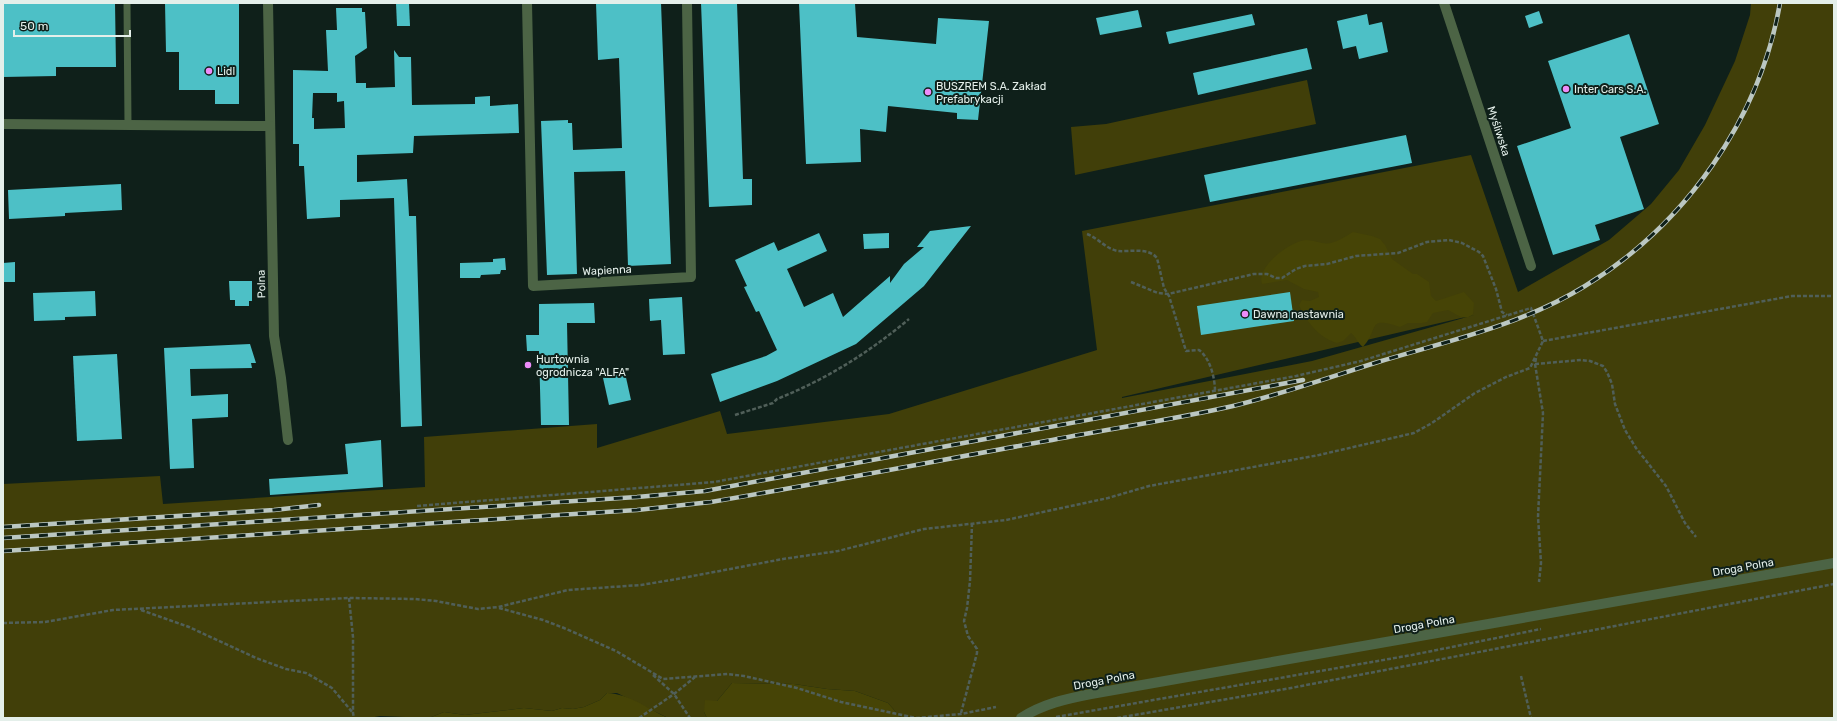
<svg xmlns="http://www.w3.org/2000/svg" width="1837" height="721" font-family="Rubik,sans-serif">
	<rect width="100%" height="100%" fill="#0f201a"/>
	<g fill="#413f09" fill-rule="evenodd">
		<path d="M1751,3H1834V718H901L888,703L855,691L827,689L794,684L732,683L717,701L704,712L707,718H668L617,693H607L600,700L584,707L573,709L562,708L552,711L524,708L465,715L444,712L429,718L380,716L369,718H3V484L160,476L163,504L425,487L424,437L597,424V448L720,411L727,434L889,414L1097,350L1082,231L1471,155L1518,292L1609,240L1651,204L1679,170L1705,125L1735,61L1750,15ZM1474,315L1312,361L1122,398V397Z"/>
		<polygon points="1307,80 1316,124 1075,175 1071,127 1106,124"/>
	</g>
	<g fill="#464406">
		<path d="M1353,232L1372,236L1380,239L1385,245L1392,259L1413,274H1417L1429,282L1431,296L1436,301L1464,292L1474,303L1473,314C1465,322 1456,314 1448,310L1433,313L1427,322L1422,323H1408L1400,327C1366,316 1380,328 1363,347C1357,342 1356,337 1351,333L1343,341L1337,343C1319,338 1306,321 1299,305L1302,300L1310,301L1319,297L1318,292L1304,289L1287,280L1262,284C1256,267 1290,241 1306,240C1314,240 1323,245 1331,243C1339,241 1346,236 1353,232Z"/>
		<polygon points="732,683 794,684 827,689 855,691 888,703 901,718 707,718 704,712 705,700 717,701"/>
		<path d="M607,693C630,694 648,709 668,718H429L444,712L465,715L524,708L552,711L562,708L573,709L584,707L600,700Z"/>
	</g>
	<g fill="#4dc0c6" fill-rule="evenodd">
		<polygon points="3,3 115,3 116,67 56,67 56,76 3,77"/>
		<polygon points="165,3 239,3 239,104 215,104 215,90 179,90 179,52 166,52"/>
		<polygon points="396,3 409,3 410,26 397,26"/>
		<polygon points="596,3 661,3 671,264 628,266 625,171 574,172 577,274 547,275 541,121 568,120 568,123 572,123 573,150 622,148 619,58 598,60"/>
		<polygon points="701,3 737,3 743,179 752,179 752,205 709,207"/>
		<polygon points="799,3 855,3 857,37 936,44 938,18 989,21 978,120 957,119 957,113 888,106 886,132 860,129 861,162 806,164"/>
		<path d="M336,8H362V12H365L367,48L355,56L356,83H366V88L395,87L394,50L399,57H411L412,105L475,104V97L490,96V106L518,104L519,133L414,136L413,153L357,155V182L407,179L409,216H416L422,426L401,427L394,198L340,200V217L307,219L304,166H299V144H293V70L328,71L326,30H337ZM313,93H337V102L344,101L345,128L314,129V118H312Z"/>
		<polygon points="1138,10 1142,27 1100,35 1096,18"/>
		<polygon points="1539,11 1543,23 1529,28 1525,16"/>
		<polygon points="1252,14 1255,25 1169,44 1166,32"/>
		<polygon points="1367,14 1369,25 1382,22 1388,52 1359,59 1356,46 1343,49 1337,21"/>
		<polygon points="1629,34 1659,124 1620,137 1644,209 1595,225 1600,240 1553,255 1517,146 1571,128 1548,61"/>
		<polygon points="1307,48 1312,69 1198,95 1193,73"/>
		<polygon points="1406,135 1412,163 1210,202 1204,175"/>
		<polygon points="121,184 122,210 65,213 65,216 9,219 8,190"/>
		<polygon points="971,226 924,286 856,344 777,381 720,402 711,374 766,356 777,350 759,311 756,312 744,287 747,286 735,260 774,242 778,251 819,233 827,251 787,269 804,307 833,293 843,317 890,276 890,283 904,264 924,247 917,247 930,231"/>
		<polygon points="889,233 889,248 864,249 863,234"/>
		<polygon points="505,258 506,270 501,270 500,274 481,275 480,278 460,278 460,263 493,262 493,259"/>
		<polygon points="15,262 15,282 3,282 3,263"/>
		<polygon points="229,281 252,281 252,301 249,301 249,306 235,306 235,300 230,300"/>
		<polygon points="95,291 96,316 65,317 65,320 34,321 33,293"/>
		<polygon points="1290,292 1294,321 1201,335 1197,306"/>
		<polygon points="682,297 685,354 663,355 661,320 650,321 649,299"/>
		<polygon points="594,303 595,323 567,323 569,425 541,425 539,351 527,351 526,335 539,335 539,304"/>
		<polygon points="250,344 256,363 251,363 252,368 190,369 191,396 228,394 228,417 192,419 194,468 170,469 164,348"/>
		<polygon points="117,354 122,439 77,441 73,356"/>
		<polygon points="625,373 631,400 609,405 603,378"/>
		<polygon points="381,440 383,487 270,495 269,479 348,474 345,444"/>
	</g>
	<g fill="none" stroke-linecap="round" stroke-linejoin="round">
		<g stroke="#505f59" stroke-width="2.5" stroke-dasharray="4 2" stroke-linecap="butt">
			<path d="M1087,234C1098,238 1106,249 1118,251C1130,252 1148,247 1157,258L1164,288L1169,296L1186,351L1199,350C1210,358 1215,378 1215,391"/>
			<polyline points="1131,282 1158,293 1168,294 1254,274 1267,274 1276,278 1282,278 1296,269 1305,266 1327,264 1356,256 1398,253 1427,242 1449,240 1462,243 1479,252 1483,256 1496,289 1502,312 1507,315"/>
			<polyline points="1543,341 1792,296 1834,296"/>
			<polyline points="1536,358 1535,364 1543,413 1538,517 1541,563 1539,582"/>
			<polyline points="1535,364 1581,360 1590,361 1603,366 1607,372 1612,384 1615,404 1625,430 1636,448 1666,486 1685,523 1696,537"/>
			<path d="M735,415L773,403L777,399C827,379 868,353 909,319"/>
			<polyline points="349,598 353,637 353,713 354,718"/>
			<polyline points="499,608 543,620 564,628 616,651 663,679 728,674 744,676 797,688 841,702 916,718 961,714 996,707"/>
			<polyline points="141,610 189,627 256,658 286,669 306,673 332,688 353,713"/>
			<polyline points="3,623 45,622 113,610 349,598 415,599 436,601 478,609 498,607 568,590 641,585 677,579 783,559 838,551 924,529 1006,520 1108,498 1149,486 1319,455 1414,433 1432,423 1475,393 1506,377 1530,368 1543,341 1531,308 1361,361 1296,376 714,482 417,506"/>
			<polyline points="653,675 674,694 690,718"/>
			<polyline points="1521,676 1531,718"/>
			<polyline points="961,713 977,653 977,649 968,636 964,621 967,608 970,581 972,524"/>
			<polyline points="1056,717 1412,655 1541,629"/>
			<polyline points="639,718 674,694 695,677"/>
			<polyline points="1117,718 1291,688 1834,584"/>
		</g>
		<polyline stroke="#4c6445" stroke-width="7" points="127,3 128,125"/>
		<g stroke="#4c6445" stroke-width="10">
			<polyline points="268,3 274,336 281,378 288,440"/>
			<polyline points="527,3 533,286 691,277 687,3"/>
			<polyline points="1444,3 1531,266"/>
			<polyline points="3,124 270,126"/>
			<path d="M1021,718C1043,704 1065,699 1091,694L1834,563"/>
		</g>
		<defs>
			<g id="rail">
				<polyline points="3,527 274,510 319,505"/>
				<polyline points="3,538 637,497 705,491 1303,380"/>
				<path d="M3,551L637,510L711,502C823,483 935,461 1046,441C1108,429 1171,420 1233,406C1282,394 1330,377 1378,362C1448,341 1522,325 1585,286C1685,225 1760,119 1780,3"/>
			</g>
		</defs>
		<use href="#rail" stroke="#bbc7c2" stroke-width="4.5"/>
		<use href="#rail" stroke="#0f201a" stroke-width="3" stroke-dasharray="9" stroke-linecap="butt"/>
	</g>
	<g fill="#ed8cf9" stroke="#0f201a" stroke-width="1.5">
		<circle cx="209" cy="71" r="4"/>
		<circle cx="1566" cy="89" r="4"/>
		<circle cx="928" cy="92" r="4"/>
		<circle cx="1245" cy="314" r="4"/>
		<circle cx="528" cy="365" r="4"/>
	</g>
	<g text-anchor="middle" stroke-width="4" stroke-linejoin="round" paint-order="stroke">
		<g font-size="11" fill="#e4efea" stroke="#0f201a" text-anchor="start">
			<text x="217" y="75">Lidl</text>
			<text x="936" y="90">BUSZREM S.A. Zakład<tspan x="936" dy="13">Prefabrykacji</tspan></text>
			<text x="1574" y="93">Inter Cars S.A.</text>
			<text x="1253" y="318">Dawna nastawnia</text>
			<text x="536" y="363">Hurtownia<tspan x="536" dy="13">ogrodnicza "ALFA"</tspan></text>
		</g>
		<g font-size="11" fill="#e4efea" stroke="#0f201a">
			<text transform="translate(1499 131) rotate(72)" y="4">Myśliwska</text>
			<text transform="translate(607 270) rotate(-3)" y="4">Wapienna</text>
			<text transform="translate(261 284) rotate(-91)" y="4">Polna</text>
			<text transform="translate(1743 567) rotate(-10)" y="4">Droga Polna</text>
			<text transform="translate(1424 624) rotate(-10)" y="4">Droga Polna</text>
			<text transform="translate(1104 680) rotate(-11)" y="4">Droga Polna</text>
		</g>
	</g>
	<rect width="1837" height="721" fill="none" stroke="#e4efea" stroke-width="8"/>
	<path d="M14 30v6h116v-6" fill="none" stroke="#e4efea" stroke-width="2"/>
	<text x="20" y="30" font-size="12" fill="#e4efea" stroke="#0f201a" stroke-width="3" paint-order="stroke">50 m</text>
</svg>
